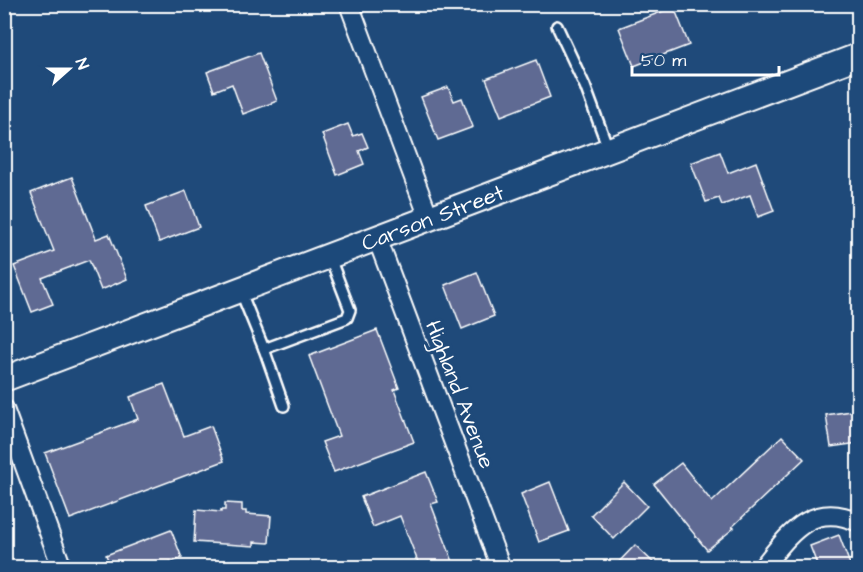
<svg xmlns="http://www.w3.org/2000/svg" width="863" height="572" font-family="'Architects Daughter',sans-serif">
	<rect width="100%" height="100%" fill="#1f4a7a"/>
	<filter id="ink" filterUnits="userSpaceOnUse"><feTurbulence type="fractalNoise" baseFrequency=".0167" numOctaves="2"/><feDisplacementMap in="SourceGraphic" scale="12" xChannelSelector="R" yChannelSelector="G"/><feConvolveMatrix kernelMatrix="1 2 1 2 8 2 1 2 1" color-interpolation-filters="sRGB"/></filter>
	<g filter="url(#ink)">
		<g fill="#5f6a93" stroke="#fff" stroke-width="1.5">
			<polygon points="674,7 689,45 634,66 619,28"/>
			<polygon points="259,53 277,101 243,114 232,84 214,91 207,72"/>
			<polygon points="536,60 550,97 501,116 486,79"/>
			<polygon points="448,87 454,101 462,98 473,127 438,140 421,97"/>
			<polygon points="348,124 353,136 362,133 368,147 359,151 364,164 337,175 322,134"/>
			<polygon points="720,152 728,173 756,162 774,211 758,217 750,195 722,205 719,198 706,202 691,163"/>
			<polygon points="72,177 96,239 109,234 127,279 101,290 89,260 42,278 53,304 32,312 14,266 54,251 31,193"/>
			<polygon points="186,191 199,227 159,242 146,206"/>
			<polygon points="477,272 494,316 462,329 445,285"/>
			<polygon points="377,330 399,388 394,390 414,442 334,472 322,442 339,436 309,356"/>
			<polygon points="164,384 184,436 211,426 224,461 70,519 45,453 138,419 130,397"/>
			<polygon points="858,410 858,443 831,447 826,415"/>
			<polygon points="782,436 804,459 732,527 734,528 707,550 654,484 681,463 712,502"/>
			<polygon points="426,472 438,502 431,504 455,567 420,567 400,516 373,527 361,497"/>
			<polygon points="550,482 569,531 539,542 521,494"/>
			<polygon points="624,482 647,506 614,539 591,515"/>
			<polygon points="225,503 242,504 242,511 246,511 246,514 271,516 269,543 254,542 254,546 194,542 196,510 221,512 221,510 225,510"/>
			<polygon points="171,530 182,558 158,567 111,567 106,555"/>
			<polygon points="839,535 851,567 818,567 810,546"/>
			<polygon points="635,545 658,567 614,567"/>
		</g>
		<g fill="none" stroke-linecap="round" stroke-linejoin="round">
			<defs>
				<g id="lane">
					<polyline points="557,26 585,86 608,148"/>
					<polyline points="240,290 264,349 347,318 350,310 330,258"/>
					<polyline points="264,349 284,406"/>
				</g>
				<g id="street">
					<polyline points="349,4 429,218"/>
					<polyline points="377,238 501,568"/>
					<polyline points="4,409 62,568"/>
					<path d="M762,568C789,535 811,500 858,522"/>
				</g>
				<g id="secondary">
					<path id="s1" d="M4,379L858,56"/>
				</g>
			</defs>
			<use href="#lane" stroke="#fff" stroke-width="14"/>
			<use href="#street" stroke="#fff" stroke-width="22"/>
			<use href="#secondary" stroke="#fff" stroke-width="28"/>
			<use href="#lane" stroke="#1f4a7a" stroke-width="9"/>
			<use href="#street" stroke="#1f4a7a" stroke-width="18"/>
			<use href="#secondary" stroke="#1f4a7a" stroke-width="24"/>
		</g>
	</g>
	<g text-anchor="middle" stroke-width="6" stroke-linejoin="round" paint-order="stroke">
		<g font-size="22" fill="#fff" stroke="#1f4a7a">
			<text dy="8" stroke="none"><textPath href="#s1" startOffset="458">Carson Street</textPath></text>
			<text transform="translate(461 394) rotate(69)" y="8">Highland Avenue</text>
		</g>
	</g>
	<rect width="863" height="572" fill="none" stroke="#1f4a7a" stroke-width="24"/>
	<rect x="12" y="12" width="839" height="548" fill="none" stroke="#fff" stroke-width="2" filter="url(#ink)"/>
	<g transform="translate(69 69) rotate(69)" stroke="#1f4a7a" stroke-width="4.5" paint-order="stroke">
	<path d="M0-4.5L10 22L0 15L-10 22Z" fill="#ffffff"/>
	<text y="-9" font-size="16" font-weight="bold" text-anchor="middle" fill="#ffffff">N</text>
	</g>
	<path d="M632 66v9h147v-9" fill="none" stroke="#ffffff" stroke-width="3"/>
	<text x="641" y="66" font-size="18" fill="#ffffff" stroke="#1f4a7a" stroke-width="4.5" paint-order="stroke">50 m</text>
</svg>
